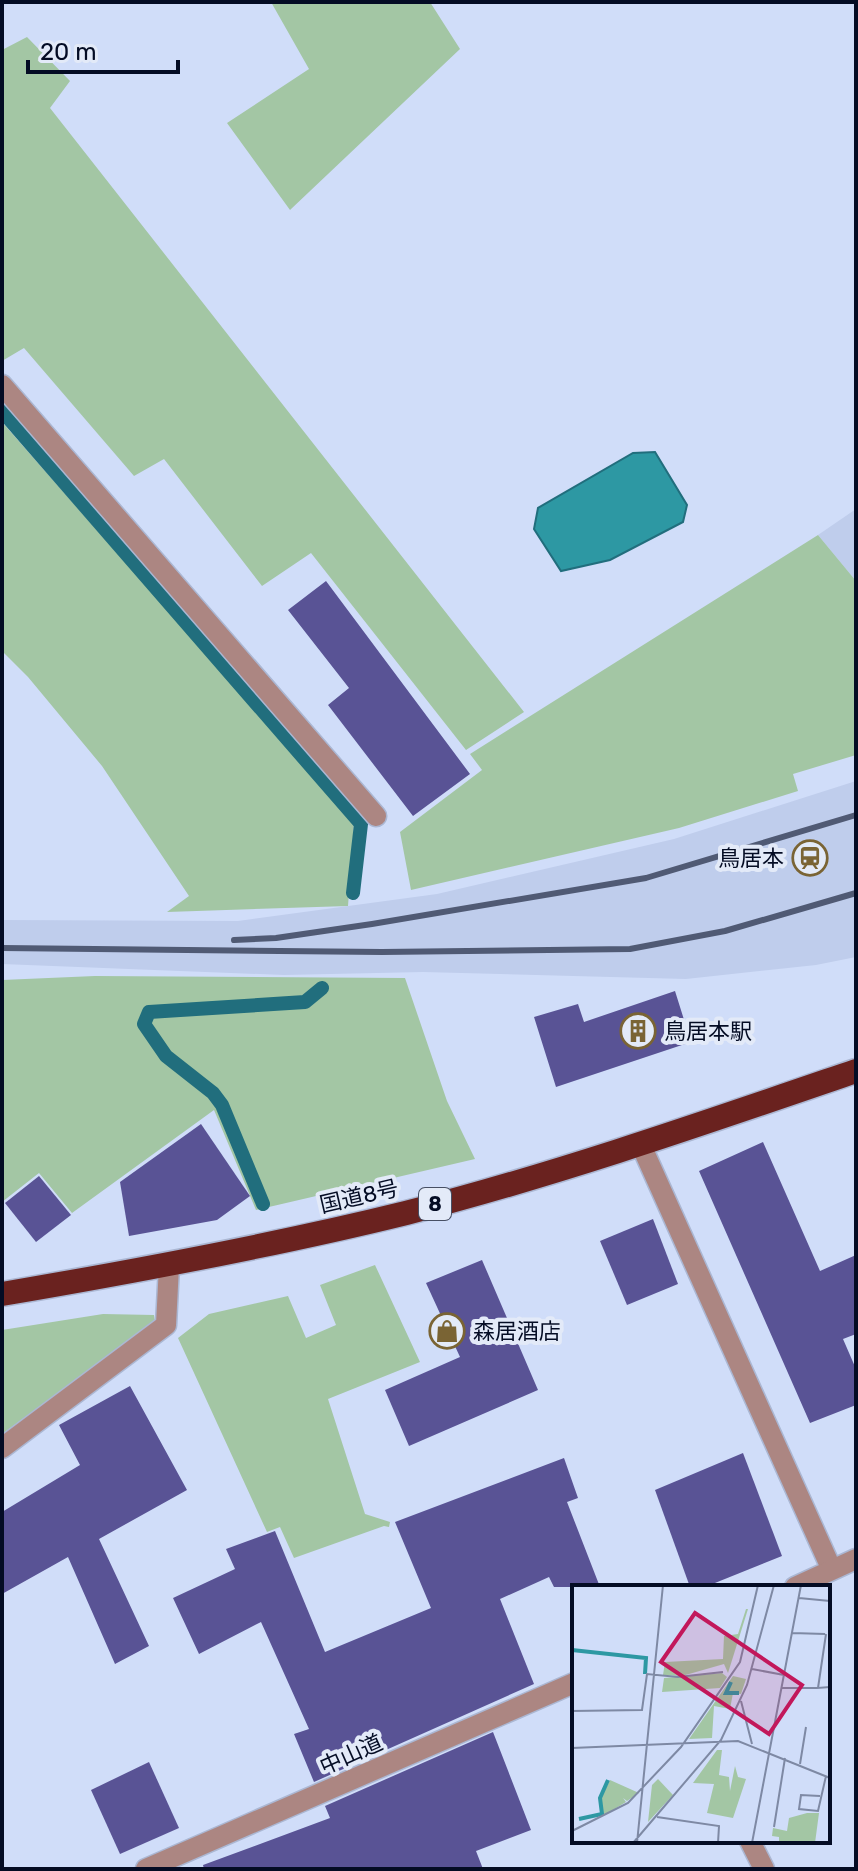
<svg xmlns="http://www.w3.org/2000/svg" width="858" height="1871" font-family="Rubik,'Noto Sans JP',sans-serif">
	<rect width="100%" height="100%" fill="#d0ddf9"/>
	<g fill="#bfcdec">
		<polygon points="856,509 856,581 818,535"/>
		<polygon points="856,781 856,957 816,965 686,979 423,972 284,975 2,964 2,920 238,921 437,894 674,839"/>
	</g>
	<g fill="#a3c6a4">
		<polygon points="271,2 430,2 460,49 290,210 227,123 309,69"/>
		<polygon points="27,37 70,81 50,108 524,712 466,750 311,553 262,586 164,459 134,476 24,348 2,361 2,50"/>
		<polygon points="2,422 354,823 348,906 167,912 189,896 102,766 28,677 2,651"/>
		<polygon points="818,535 856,581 856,755 793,774 798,791 679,828 411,890 400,832 482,770 470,754"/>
		<polygon points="95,976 405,978 447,1101 475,1159 256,1210 214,1110 72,1213 39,1173 2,1202 2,980"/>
		<polygon points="375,1265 420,1362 328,1399 365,1514 390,1522 389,1527 384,1526 294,1558 280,1527 267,1532 178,1338 209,1314 288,1296 306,1338 336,1325 320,1285"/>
		<polygon points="103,1314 154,1315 155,1322 2,1434 2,1330"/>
	</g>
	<polygon fill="#2d98a3" stroke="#216e7d" stroke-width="2" points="655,452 687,505 683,522 610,560 561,571 534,529 538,508 633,453"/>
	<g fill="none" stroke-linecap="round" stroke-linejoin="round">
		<g stroke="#216e7d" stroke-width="14">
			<polyline points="2,411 361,824 353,893"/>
			<polyline points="263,1204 222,1105 213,1093 166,1056 144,1024 149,1012 305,1002 322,988"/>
		</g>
	</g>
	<g fill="#595395">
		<polygon points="326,581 470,774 413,816 328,705 349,688 288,610"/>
		<polygon points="675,991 691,1042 556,1087 534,1017 578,1004 584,1022"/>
		<polygon points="201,1124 250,1196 217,1220 129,1236 120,1182"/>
		<polygon points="763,1142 820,1271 856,1255 856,1334 843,1339 856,1369 856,1405 810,1423 699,1171"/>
		<polygon points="39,1176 71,1215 36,1242 5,1203"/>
		<polygon points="653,1219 678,1284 627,1305 600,1241"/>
		<polygon points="482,1260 538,1390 409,1446 385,1390 460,1357 426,1283"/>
		<polygon points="130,1386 187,1490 99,1539 149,1646 115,1664 68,1557 2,1594 2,1512 80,1465 59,1425"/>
		<polygon points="743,1453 782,1556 705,1587 690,1587 655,1490"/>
		<polygon points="564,1458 578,1498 567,1502 600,1587 554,1587 549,1577 500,1599 534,1684 314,1782 294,1734 309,1729 261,1622 199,1654 173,1598 235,1569 226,1549 275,1531 325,1652 431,1608 395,1522"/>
		<polygon points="493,1732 531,1830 476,1851 483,1869 204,1869 203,1865 330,1818 325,1806"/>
		<polygon points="149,1762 179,1828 120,1854 91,1790"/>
	</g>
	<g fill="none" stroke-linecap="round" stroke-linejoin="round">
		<defs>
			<g id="minor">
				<polyline points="2,385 376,816"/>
				<polyline points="641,1145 831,1568"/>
				<polyline points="2,1448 166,1325 169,1266"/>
				<polyline points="795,1587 856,1559"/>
				<polyline points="750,1841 764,1869"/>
				<polyline points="146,1869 574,1683"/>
			</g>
			<path id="highway" d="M2,1294C137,1271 272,1246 406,1213C558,1174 707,1122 856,1071"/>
		</defs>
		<use href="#minor" stroke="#abb7d3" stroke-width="23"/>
		<use href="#highway" stroke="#abb7d3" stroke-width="27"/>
		<use href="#minor" stroke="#ac8682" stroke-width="20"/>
		<use href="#highway" stroke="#6a221f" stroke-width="24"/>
		<g stroke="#505a74" stroke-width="6">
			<polyline points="234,940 276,938 372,924 646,878 856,815"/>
			<polyline points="2,948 382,952 630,949 725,931 856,893"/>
		</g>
	</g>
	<defs>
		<symbol id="station-ring" viewBox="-11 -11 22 22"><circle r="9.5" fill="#e3eaf8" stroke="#7a6434" stroke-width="1.5"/><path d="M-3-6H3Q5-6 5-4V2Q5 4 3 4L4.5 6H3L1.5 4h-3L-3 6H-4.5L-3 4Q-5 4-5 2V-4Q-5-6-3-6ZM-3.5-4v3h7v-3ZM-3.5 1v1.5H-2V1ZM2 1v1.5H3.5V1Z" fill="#7a6434"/></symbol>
		<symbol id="building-ring" viewBox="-11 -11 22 22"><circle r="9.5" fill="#e3eaf8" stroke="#7a6434" stroke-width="1.5"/><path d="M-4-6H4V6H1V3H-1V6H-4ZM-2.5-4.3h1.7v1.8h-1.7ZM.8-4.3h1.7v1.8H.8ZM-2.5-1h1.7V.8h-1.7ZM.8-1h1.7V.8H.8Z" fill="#7a6434"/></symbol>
		<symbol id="shop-ring" viewBox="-11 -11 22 22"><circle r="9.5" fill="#e3eaf8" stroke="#7a6434" stroke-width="1.5"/><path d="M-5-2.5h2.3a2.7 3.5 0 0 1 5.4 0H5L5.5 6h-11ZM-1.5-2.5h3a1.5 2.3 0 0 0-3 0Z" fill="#7a6434"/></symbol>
	</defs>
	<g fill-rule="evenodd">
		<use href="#station-ring" x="790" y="838" width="40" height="40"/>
		<use href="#building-ring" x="618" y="1011" width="40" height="40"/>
		<use href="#shop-ring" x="427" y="1311" width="40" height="40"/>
	</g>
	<g text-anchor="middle" stroke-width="8" stroke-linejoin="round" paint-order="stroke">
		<rect fill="#e3eaf8" stroke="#474f64" stroke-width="2" x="419" y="1188" width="32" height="32" rx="6"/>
		<g font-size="20" font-weight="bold" fill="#040c24">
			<text x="435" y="1211">8</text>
		</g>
		<g font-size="22" fill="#040c24" stroke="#e3eaf8" text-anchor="start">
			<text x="784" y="866" text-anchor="end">鳥居本</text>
			<text x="664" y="1039">鳥居本駅</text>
			<text x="473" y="1339">森居酒店</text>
		</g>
		<g font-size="22" fill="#040c24" stroke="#e3eaf8">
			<text transform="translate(359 1196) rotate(-13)" y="8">国道8号</text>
			<text transform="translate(351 1754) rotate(-24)" y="8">中山道</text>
		</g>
	</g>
	<g transform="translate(572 1585)">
		<rect width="258" height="258" fill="#d0ddf9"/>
		<path d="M174,24H176L156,88L152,79L110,91L91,90L93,77L151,74L152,51L166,49ZM150,88L155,92L148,103L90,107L92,93ZM161,91L174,94L169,109L161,108L158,124L142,121L140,153L117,154ZM145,165H150L147,190L157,192L158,206L163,181L166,192L174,194L161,233L135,228L142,199L121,198ZM86,194L101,210L76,237L80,200ZM38,195L67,208L55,216L51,213L54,217L31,231L29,213ZM235,228H247L243,258H207V252L200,251L201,243L215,246L217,233Z" fill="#a3c6a4"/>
		<path fill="none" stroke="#2d98a3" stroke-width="4" d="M0,65L74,73L73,89M159,97L154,108H167M7,234L30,229L28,213L36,195"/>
		<path fill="none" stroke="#7e89a4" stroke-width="2" d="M227,13L258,16M220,48L253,49M254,49L246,103L258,102M180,84L212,90M209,103H246M169,116L180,159M0,126L70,125L75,89L106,92L151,87M0,163L166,156L258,193M228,179L234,142M248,211L229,210L227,224L246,226L254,191M85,232L147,241L146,258M202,242L213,173M0,246L56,218L109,162L168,77L186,0M61,258L149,155L175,100L202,0M65,258L91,0M180,258L229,0"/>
		<path fill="#c2185b" fill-opacity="0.15" stroke="#c2185b" stroke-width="4" d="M123,28L230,100L197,149L89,77Z"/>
		<rect width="258" height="258" fill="none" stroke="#040c24" stroke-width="4"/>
	</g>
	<rect width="858" height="1871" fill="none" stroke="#040c24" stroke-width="8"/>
	<path d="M28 60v12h150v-12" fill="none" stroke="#040c24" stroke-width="4"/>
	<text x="40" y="60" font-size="24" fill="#040c24" stroke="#e3eaf8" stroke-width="6" paint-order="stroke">20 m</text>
</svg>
